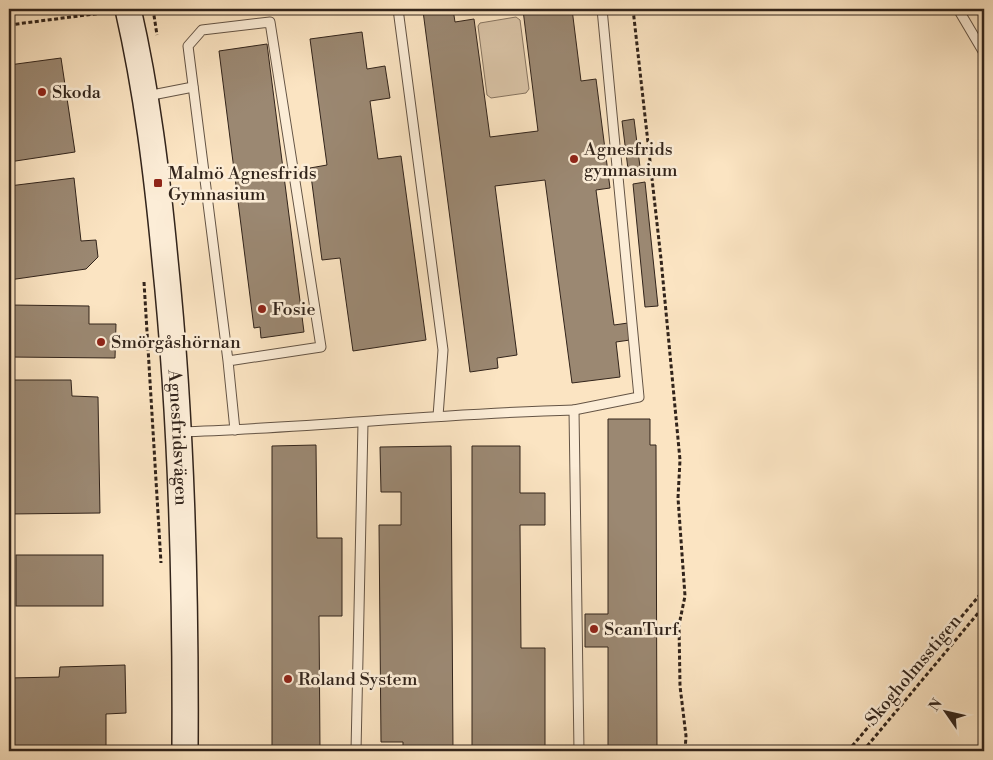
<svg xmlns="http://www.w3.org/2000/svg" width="993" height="760" font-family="'Libre Bodoni',serif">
	<rect width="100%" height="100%" fill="#fbe4c2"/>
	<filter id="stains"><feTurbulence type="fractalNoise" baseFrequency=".004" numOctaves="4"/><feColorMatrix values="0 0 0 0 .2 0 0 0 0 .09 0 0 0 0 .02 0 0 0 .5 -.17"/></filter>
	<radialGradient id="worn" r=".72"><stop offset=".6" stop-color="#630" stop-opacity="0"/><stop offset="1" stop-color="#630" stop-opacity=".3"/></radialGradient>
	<polygon fill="#d9c3a6" stroke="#867460" points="516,17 520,20 529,89 526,93 491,98 487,95 478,26 480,23"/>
	<g fill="#9b8872" stroke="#32241b">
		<polygon points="453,9 455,22 474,19 490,137 538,131 523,10 572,9 581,81 596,79 610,188 596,190 614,325 628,323 630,340 616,342 620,377 572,383 545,180 495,186 517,355 497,358 498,368 470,372 423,11"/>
		<polygon points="362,32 367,69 385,66 390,98 370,101 378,159 401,156 426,340 353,351 340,258 322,260 310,168 327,165 310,39"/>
		<polygon points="267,44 304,332 261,338 260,327 254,328 219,51"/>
		<polygon points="61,58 75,152 9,162 9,65"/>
		<polygon points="634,119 640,167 628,169 622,121"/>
		<polygon points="74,178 81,241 96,240 98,257 86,269 9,280 9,186"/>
		<polygon points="645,182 658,306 645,307 633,184"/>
		<polygon points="10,305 89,306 89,324 116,324 115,358 9,357"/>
		<polygon points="9,380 71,380 72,396 98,397 100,513 9,514"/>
		<polygon points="608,419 650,419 650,445 656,445 657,751 608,751 608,647 585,647 585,614 608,614"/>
		<polygon points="316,445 317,538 342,538 342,616 319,616 320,751 272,751 272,446"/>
		<polygon points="451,446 453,751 403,751 403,742 381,742 379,525 401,525 401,492 381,492 380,447"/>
		<polygon points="472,446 520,446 520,493 545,493 545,525 520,525 521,648 545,648 545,751 472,751"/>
		<rect x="16" y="555" width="87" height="51"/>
		<polygon points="125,665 126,713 106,714 106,751 9,751 9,678 59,677 60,667"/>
	</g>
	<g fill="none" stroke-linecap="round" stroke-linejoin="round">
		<defs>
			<g id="lane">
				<polyline points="398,9 443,350 438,416"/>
				<polyline points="958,9 984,53"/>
				<polyline points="147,96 193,87"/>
				<polyline points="228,361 321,347 270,22 202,30 188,46 228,361 235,430"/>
				<polyline points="574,410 639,397 602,9"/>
				<path d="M179,432C311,428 442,413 574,410L579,751"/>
				<polyline points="356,751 363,423"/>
			</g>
			<g id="secondary">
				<path id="s1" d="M128,9C147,92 157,175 165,260C182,423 186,587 185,751"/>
			</g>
		</defs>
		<use href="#lane" stroke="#645445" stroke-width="11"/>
		<use href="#secondary" stroke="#32241b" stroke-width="28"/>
		<g stroke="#32241b" stroke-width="3" stroke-dasharray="4 2.5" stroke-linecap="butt">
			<polyline points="153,9 157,35"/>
			<polyline points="633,9 661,259 680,460 678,498 685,596 679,625 680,686 686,736 685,751"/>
			<polyline points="9,25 110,12"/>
			<polyline points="144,282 161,563"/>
			<polyline points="848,751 984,590"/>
			<polyline points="863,751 984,606"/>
		</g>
		<use href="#lane" stroke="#fcedd7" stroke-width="9"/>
		<use href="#secondary" stroke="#fcedd7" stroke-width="25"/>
	</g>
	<g fill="#8f2418" stroke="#fcedd7" stroke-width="2">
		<circle cx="42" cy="92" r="5"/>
		<circle cx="574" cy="159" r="5"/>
		<rect x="153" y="178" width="10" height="10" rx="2.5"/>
		<circle cx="262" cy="309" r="5"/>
		<circle cx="101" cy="342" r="5"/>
		<circle cx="594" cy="629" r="5"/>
		<circle cx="288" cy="679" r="5"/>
	</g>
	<g text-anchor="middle" stroke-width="5" stroke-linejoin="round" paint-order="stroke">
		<g font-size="18" fill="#32241b" stroke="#fcedd7" text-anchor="start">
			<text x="52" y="98">Skoda</text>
			<text x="584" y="155">Agnesfrids<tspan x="584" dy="21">gymnasium</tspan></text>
			<text x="168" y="179">Malmö Agnesfrids<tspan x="168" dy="21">Gymnasium</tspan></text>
			<text x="272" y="315">Fosie</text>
			<text x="111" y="348">Smörgåshörnan</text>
			<text x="604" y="635">ScanTurf</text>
			<text x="298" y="685">Roland System</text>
		</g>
		<g font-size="18" fill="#32241b" stroke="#fcedd7">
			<text dy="6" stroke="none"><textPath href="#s1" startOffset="432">Agnesfridsvägen</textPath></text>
			<text transform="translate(913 670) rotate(-50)" y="6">Skogholmsstigen</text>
		</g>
	</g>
	<rect width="993" height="760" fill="none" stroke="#fbe4c2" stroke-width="30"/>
	<rect x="10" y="10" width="973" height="740" fill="none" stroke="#32241b" stroke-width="2.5"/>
	<rect x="15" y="15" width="963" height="730" fill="none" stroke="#32241b"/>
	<g transform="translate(946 712) rotate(304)" stroke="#fcedd7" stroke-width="4" paint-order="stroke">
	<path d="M0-4L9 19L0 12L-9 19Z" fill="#32241b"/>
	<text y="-8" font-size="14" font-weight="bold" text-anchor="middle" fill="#32241b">N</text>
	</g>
	<rect width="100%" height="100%" filter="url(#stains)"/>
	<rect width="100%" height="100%" fill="url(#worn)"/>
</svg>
